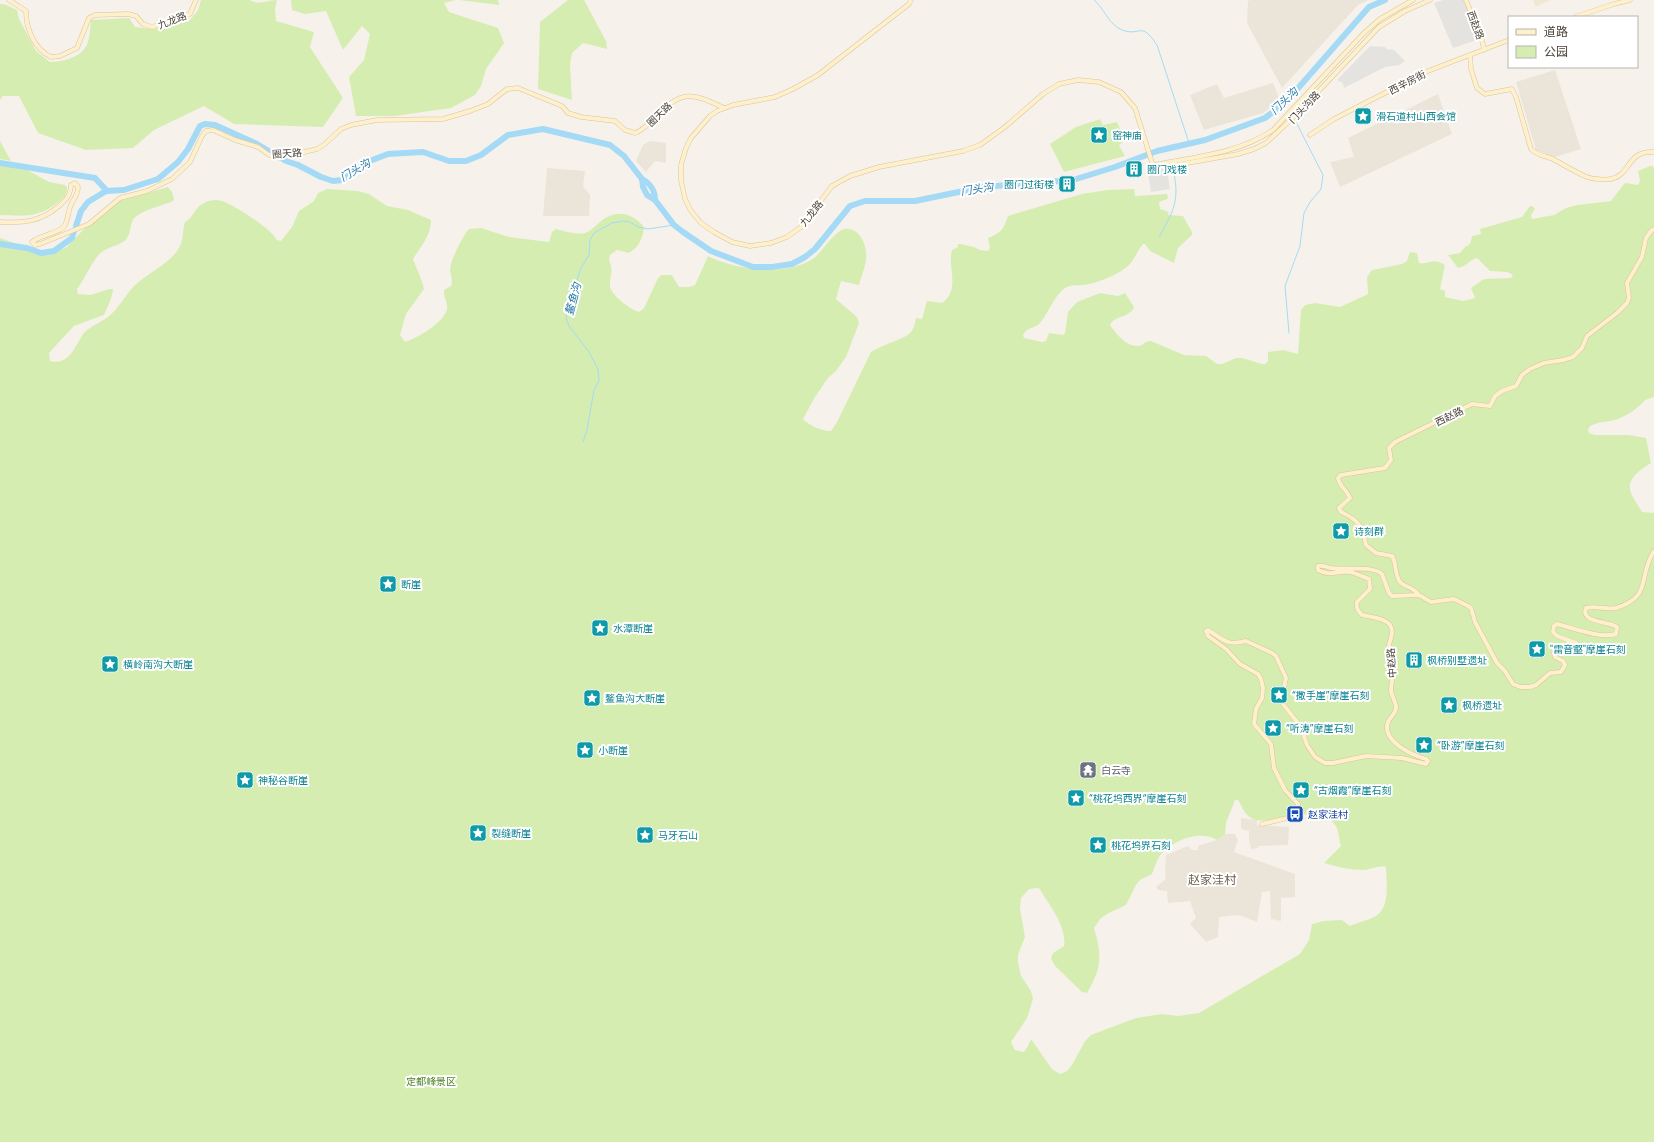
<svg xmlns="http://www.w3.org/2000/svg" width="1654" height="1142" font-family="Poppins,'Noto Sans SC',sans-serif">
	<rect width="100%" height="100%" fill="#f6f2eb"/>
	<g fill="#ebe4d9">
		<polygon points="1250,0 1369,0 1358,5 1282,88 1247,23 1248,1"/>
		<polygon points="1555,70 1581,149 1555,157 1536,150 1516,82"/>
		<polygon points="1273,83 1280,100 1263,113 1204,130 1190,95 1217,84 1224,98"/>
		<polygon points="1438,94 1452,134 1340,187 1330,162 1354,157 1348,138"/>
		<polygon points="650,141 666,143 666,163 655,161 646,172 636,161 643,145"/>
		<polygon points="547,168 585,171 583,186 590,195 589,216 543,216"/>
		<polygon points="1241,818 1257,820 1257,825 1289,827 1288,845 1258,846 1258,848 1251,849 1249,841 1249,831 1241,829"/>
		<polygon points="1225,834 1235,834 1238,840 1234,852 1295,874 1295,897 1281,898 1281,921 1271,919 1270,891 1262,892 1257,922 1239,915 1219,917 1218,937 1206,942 1190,924 1196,918 1190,901 1168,903 1167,891 1158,890 1156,887 1166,879 1165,871 1166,855 1188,846 1192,850 1198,850 1198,846 1217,840"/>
	</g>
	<polygon fill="#f0e7d5" points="1533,0 1551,0 1535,7"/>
	<g fill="#d6edb2" fill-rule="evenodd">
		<path d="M201,0H250C259,6 267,0 277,0L275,9L276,21L314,32L310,47L343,98L323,127L234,124L204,106L154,130L133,148L86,150L38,133L19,96H3L0,100V4H4L17,10L19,19L36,51L50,62C62,62 78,58 85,48C90,42 90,28 91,20L129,18L135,27L154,29L189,21L198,10Z"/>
		<polygon points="291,0 456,0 444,3 449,12 498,28 504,43 486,69 481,86 475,95 451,108 395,116 356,116 349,77 364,60 370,34 362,26 343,50 326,11 305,14 292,10"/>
		<polygon points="459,0 498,0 499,5"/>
		<polygon points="568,0 584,0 606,41 607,49 583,43 572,53 570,64 572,100 538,89 540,22"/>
		<polygon points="1100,119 1103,125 1117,122 1125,140 1119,145 1125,156 1064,172 1050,144 1076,127"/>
		<polygon points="0,141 11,161 0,159"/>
		<path d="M0,165L27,170L49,182L65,185L67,188C67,195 63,199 57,203C38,218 23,216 0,215Z"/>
		<path d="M1650,166H1653L1654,169V397L1645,400C1639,408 1625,417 1615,420C1606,422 1598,422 1590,426L1588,430L1589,433L1595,435H1629L1646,438L1651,463C1640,470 1624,480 1632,495C1634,501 1639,506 1642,512L1654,513V1142H0V238L37,251L62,249L67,247L83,230L116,202L168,187L172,192L174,199L172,202C162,205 137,212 133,220C129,228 131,237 123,242C117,246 109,247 103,251C92,259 86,278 77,289L78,294L90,295L109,289H113C113,296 107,308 104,315L74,326L49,353L50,361C70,366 75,345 84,333C90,326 102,322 109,316C120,307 125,295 135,285C147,274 168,264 177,251C184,242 182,232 185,222C193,218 195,207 204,203C209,200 216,199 222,201C234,205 272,229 277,240L281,241L292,227L299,211L314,201L318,193L327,189L358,191L369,194L387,206L408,210L431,220C431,236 421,246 413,259C417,270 422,279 424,289L406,314L400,335L405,342C417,338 444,323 447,309C448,302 443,297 444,290L451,286C453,280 451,276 450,270C450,261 463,235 469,229L481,228L509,237L549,242L552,232L556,229C565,231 576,235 585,233C591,231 595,226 600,222C615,209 632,212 644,227C643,238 639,247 629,253L617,250L610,255L609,260C614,272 610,273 610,285C610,295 630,309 639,312L644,308L658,278L662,275H672L679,287H689L695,285L708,256C735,270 788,277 814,258C823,251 834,231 845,229C860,227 868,247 866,259C865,268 861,277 859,285L841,281L836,299L857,317L859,323L846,357L836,371L828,378L815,397L803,419C810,426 821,431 831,431L837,422L871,352C881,345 904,339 910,333C914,329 915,323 916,318L922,319L927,301L942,303C961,290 947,266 952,250L958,247V244H960L974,247L980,250L988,251L990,248L988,238C1002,232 1003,230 1008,216L1014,214L1082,194L1108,190L1134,189L1135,196L1167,194L1168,197L1167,199L1159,202L1160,209L1169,212L1168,215L1183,216L1192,232V235L1178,248L1174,263L1150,251L1145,244H1143C1138,250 1135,258 1130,264C1122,273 1100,282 1089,284C1082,286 1074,284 1067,287C1055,293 1049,313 1040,323C1034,329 1027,327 1023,335L1024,338L1042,342L1046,341L1049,333L1063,335L1065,333L1068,312L1077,302L1100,293L1118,296L1125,293L1134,307C1130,318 1115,315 1110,325C1116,334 1129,350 1142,345C1145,343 1146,341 1151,341L1184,355L1206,356L1217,364H1222L1236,358H1242L1262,364H1265L1268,361V352L1283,350L1298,354L1301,310L1305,305L1315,303L1340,307L1368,294L1367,277L1372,270L1402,264L1407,261L1410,252L1417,253L1419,263C1430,265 1432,257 1445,265L1440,289L1445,291V297L1463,301L1475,298L1471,288L1484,279L1511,278L1513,275L1507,272L1490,271L1477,258C1469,260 1466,267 1458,268L1448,255L1460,253L1465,247L1470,244L1472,236L1481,234L1480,229L1522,217L1530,206H1532L1535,209L1531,215L1532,219L1554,215L1566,208L1577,205L1611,201L1624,184L1626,183L1638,185L1640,181L1638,171ZM1235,800H1238C1242,806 1244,814 1251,818C1268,829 1319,799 1335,825C1339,830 1339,840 1341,846L1324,863C1337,867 1350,870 1363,870C1371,870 1378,865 1386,867C1386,883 1391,909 1374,917C1367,921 1358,922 1350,926L1342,920L1324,921L1312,924L1309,940L1300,954L1199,1013L1178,1016L1162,1014L1136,1018L1091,1035L1085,1041L1072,1065L1067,1071L1060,1074L1052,1069L1031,1039L1028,1046L1024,1052L1015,1050L1011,1042L1027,1018L1033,999L1031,991L1021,976L1018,962V955L1025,937L1020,908L1021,898L1029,889L1039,888C1049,905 1067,926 1064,946L1053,953L1051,958L1055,966L1082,992L1087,993C1102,968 1102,955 1094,928L1100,919L1107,914L1126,905L1136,885L1140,880L1152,874C1154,869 1156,862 1159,857C1171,841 1199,829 1217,840L1225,834L1226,823Z"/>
	</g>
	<g fill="#e5e3e0">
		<polygon points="1443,0 1465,0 1480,39 1453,48 1434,3"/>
		<polygon points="1370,46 1385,47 1386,49 1394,50 1405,61 1399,65 1385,67 1344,88 1343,83 1337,80"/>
		<polygon points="1167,170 1170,189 1151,192 1148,173"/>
	</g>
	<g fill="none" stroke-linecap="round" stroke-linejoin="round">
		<g stroke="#a5daf6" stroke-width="1">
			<path d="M1094,0C1104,8 1109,25 1122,30C1141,37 1140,20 1157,45L1189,143"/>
			<path d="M1159,237C1172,214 1180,201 1174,174"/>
			<polyline points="1289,333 1285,286 1300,246 1304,213 1310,202 1321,189 1323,175 1296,122"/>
			<polyline points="583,442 587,430 594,390 599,381 598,369 589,352 569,326 566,318 568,309 575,294 576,283 581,268 589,255 590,240 594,233 601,229 612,223 623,221 630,222 638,227 648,229 674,225"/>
		</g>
		<g stroke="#a5daf6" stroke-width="6">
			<polyline points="0,163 95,178 107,191"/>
			<path d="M642,179C651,184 655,190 655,200"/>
			<polyline points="76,226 81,211 88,202 106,191 124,190 158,179 178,162 188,149 200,126 205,124 215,125 257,144 286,161 298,165 321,177 333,181 342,180 367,162 388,154 423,152 449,161 466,161 481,155 508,135 543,129 610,145 624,156 642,179 643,187 647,195 655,200 674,225 683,232 711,251 753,267 772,267 792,264 805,257 815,249 850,206 865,201 915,201 983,187 1073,180 1115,167 1157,151 1205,140 1265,118 1286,102 1369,7 1385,0"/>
			<polyline points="0,244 27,248 41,253 54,251 72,238 74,231"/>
		</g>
		<defs>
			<g id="secondary">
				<path d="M9,0L26,11C26,28 34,49 51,57L60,56L77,48L89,18L95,15L128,14L136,16L143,24L152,27L190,14L196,0"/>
				<polyline points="911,0 909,4 818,75 793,89 775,97 733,105 717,111 710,116 691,138 686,148 681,165 681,180 685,199 691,211 701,223 714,232 732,242 750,246 771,243 787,237 801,227 832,186 850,176 879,167 963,151 980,145 1005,127 1043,94 1059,84 1078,80 1099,82 1121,92 1135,108 1154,169 1238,154 1254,149 1266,143 1298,113 1379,27 1405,11 1430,0"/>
				<polyline points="1466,0 1482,40 1484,50"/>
				<polyline points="1575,17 1614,4 1630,0"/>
				<path d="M1470,55L1471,69L1477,88L1485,94L1512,89L1516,97L1531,149C1538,156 1546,156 1553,159C1564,165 1575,172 1587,177C1592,179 1606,180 1611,179C1631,175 1627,150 1654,152"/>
				<polyline points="1310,135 1334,119 1428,71 1509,40"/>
				<path d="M1153,165C1194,157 1238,154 1273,130L1364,33L1380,19L1413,0"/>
				<path d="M0,222C24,223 40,222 59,206C67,199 70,196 71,185L75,183L78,187C78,196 73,199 70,207C68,213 68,219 65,225C61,233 40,235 32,242L35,245L40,244L89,224L120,198L147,191L172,179L190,162L202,136L206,131L213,130L235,140L258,147L269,155L300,153L317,149L325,144L341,129L351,125L377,120L443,119L470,111L488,104L507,89L518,88L562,106L568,113L581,117L615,121L625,130L635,133C644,130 649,123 656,116C682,89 693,93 724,108"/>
				<path d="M1419,595C1412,586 1407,588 1401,583C1394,576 1397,563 1392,556L1376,553L1366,545C1362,526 1359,520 1341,512L1339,508L1350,498C1347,490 1339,486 1338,478L1341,475L1385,468L1391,460L1389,448L1395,442L1472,404L1490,406L1495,396L1502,391L1516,386L1522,375L1530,369L1544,363L1563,360L1573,357L1582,348L1587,336L1617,313L1627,303L1629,298L1627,283L1642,257L1646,238L1651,231L1654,229"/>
				<path d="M1262,824L1292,817L1298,811V804L1285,790L1274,768L1271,744L1254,724L1256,709L1262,698L1263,688L1261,679L1258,674L1240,664L1226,649L1208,636L1206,631L1208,630C1224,640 1227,646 1246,641L1272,653L1276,656L1286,678L1282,697L1283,704L1301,727L1307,745L1315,757L1325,763H1333L1366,756L1402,758L1426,764L1428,761L1426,759C1412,755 1381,741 1388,722C1390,717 1397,713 1396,706C1395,701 1392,696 1391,691C1391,685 1393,679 1392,673C1392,665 1387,657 1388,649C1389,641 1395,633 1390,625C1385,618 1371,617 1362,615C1357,611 1356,607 1357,602L1370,589L1369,579C1363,577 1356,573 1350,572C1338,570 1331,577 1318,570V566C1323,565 1326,567 1331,568C1345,570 1371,565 1382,574L1389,593L1392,596L1419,595L1431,602L1454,599L1468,606L1471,608L1475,622L1497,663L1505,671L1513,684L1520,687H1530L1536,685L1550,673L1561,672L1565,665L1563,661L1555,657L1554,653L1556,649L1571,653L1574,652L1577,648L1576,643L1557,636L1553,632L1554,626L1557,624C1572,628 1602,639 1616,634L1617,627C1609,621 1580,623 1586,608C1596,605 1606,610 1616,608C1654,596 1637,576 1654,551"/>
			</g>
		</defs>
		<use href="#secondary" stroke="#d9c499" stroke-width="5"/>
		<use href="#secondary" stroke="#fff0cd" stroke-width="4"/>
	</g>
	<defs>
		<symbol id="sight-square" viewBox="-11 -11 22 22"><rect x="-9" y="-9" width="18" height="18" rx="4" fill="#0f9aa8" stroke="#fff"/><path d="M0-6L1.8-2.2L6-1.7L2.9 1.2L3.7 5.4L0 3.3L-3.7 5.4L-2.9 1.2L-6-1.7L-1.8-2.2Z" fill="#fff"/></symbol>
		<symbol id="building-square" viewBox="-11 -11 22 22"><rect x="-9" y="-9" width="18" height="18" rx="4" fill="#0f9aa8" stroke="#fff"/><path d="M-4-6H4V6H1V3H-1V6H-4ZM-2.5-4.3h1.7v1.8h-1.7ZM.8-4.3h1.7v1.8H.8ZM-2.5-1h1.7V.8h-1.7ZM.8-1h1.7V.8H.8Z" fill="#fff"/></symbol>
		<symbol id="temple-square" viewBox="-11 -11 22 22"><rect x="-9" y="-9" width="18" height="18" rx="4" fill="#6b7280" stroke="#fff"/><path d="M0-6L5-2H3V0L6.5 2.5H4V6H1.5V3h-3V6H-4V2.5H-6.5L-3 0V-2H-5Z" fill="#fff"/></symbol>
		<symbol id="bus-square" viewBox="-11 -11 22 22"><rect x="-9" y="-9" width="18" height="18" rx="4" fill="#1a4fb4" stroke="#fff"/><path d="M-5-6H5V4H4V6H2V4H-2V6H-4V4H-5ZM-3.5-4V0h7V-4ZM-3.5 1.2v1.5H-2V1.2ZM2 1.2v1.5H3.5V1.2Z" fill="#fff"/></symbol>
	</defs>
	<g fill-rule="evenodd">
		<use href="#sight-square" x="1353" y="106" width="20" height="20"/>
		<use href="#sight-square" x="1089" y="125" width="20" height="20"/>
		<use href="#building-square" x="1124" y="159" width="20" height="20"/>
		<use href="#building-square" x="1057" y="174" width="20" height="20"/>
		<use href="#sight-square" x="1331" y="521" width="20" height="20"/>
		<use href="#sight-square" x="378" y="574" width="20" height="20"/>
		<use href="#sight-square" x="590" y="618" width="20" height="20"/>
		<use href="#sight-square" x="1527" y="639" width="20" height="20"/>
		<use href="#building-square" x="1404" y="650" width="20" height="20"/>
		<use href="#sight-square" x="100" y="654" width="20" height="20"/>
		<use href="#sight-square" x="1269" y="685" width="20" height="20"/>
		<use href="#sight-square" x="582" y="688" width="20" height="20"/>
		<use href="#sight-square" x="1439" y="695" width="20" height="20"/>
		<use href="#sight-square" x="1263" y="718" width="20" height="20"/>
		<use href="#sight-square" x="1414" y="735" width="20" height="20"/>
		<use href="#sight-square" x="575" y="740" width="20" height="20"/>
		<use href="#temple-square" x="1078" y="760" width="20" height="20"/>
		<use href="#sight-square" x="235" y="770" width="20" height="20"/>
		<use href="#sight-square" x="1291" y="780" width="20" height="20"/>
		<use href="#sight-square" x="1066" y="788" width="20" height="20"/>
		<use href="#bus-square" x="1285" y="804" width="20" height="20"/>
		<use href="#sight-square" x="468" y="823" width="20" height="20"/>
		<use href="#sight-square" x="635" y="825" width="20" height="20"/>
		<use href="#sight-square" x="1088" y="835" width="20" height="20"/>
	</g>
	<g text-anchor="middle" stroke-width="4" stroke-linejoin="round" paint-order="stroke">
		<g font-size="10" fill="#4c4338" stroke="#fff">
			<text transform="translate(172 20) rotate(-21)" y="4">九龙路</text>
			<text transform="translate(1476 25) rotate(69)" y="4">西赵路</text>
			<text transform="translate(1407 82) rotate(-27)" y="4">西辛房街</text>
			<text transform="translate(1304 107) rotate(-46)" y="4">门头沟路</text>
			<text transform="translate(659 114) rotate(-44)" y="4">圈天路</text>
			<text transform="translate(287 153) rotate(-4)" y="4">圈天路</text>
			<text transform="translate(811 213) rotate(-51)" y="4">九龙路</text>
			<text transform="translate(1449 416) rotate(-26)" y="4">西赵路</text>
			<text transform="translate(1391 663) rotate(-94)" y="4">中赵路</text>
		</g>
		<g font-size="10" fill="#0d838f" stroke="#fff" text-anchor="start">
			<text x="1376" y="120">滑石道村山西会馆</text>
			<text x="1112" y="139">窑神庙</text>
			<text x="1147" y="173">圈门戏楼</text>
			<text x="1054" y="188" text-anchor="end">圈门过街楼</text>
			<text x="1354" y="535">诗刻群</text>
			<text x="401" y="588">断崖</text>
			<text x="613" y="632">水潭断崖</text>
			<text x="1550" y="653">"雷音壑"摩崖石刻</text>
			<text x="1427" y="664">枫桥别墅遗址</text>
			<text x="123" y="668">横岭南沟大断崖</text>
			<text x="1292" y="699">“撒手崖”摩崖石刻</text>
			<text x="605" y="702">鳌鱼沟大断崖</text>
			<text x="1462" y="709">枫桥遗址</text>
			<text x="1286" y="732">“听涛”摩崖石刻</text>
			<text x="1437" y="749">“卧游”摩崖石刻</text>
			<text x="598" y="754">小断崖</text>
			<text x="258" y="784">神秘谷断崖</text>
			<text x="1314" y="794">“古烟霞”摩崖石刻</text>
			<text x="1089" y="802">“桃花坞西界“摩崖石刻</text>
			<text x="491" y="837">裂缝断崖</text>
			<text x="658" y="839">马牙石山</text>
			<text x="1111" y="849">桃花坞界石刻</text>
		</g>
		<g font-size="10" fill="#5b616d" stroke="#fff" text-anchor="start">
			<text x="1101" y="774">白云寺</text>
		</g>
		<g font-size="10" fill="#164399" stroke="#fff" text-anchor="start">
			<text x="1308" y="818">赵家洼村</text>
		</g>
		<g font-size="10" fill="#4f8326" stroke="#fff">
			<text x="431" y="1085">定都峰景区</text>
		</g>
		<g font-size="11" font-style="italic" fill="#2578a7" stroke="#fff">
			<text transform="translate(1284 101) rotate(-43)" y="4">门头沟</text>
			<text transform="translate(355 170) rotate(-30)" y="4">门头沟</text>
			<text transform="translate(977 189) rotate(-9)" y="4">门头沟</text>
			<text transform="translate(573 299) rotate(-75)" y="4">鳌鱼沟</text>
		</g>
		<g font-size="12" fill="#6f604f" stroke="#fff">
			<text x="1212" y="884">赵家洼村</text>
		</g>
	</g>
	<rect x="1508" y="16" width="130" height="52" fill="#ffffff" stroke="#b7b4af"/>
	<rect x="1516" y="29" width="20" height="6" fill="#fff0cd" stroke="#b7b4af"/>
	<text x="1544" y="36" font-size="12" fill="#4c4338">道路</text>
	<rect x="1516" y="46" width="20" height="12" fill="#d6edb2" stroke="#b7b4af"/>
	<text x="1544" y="56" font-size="12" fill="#4c4338">公园</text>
</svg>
